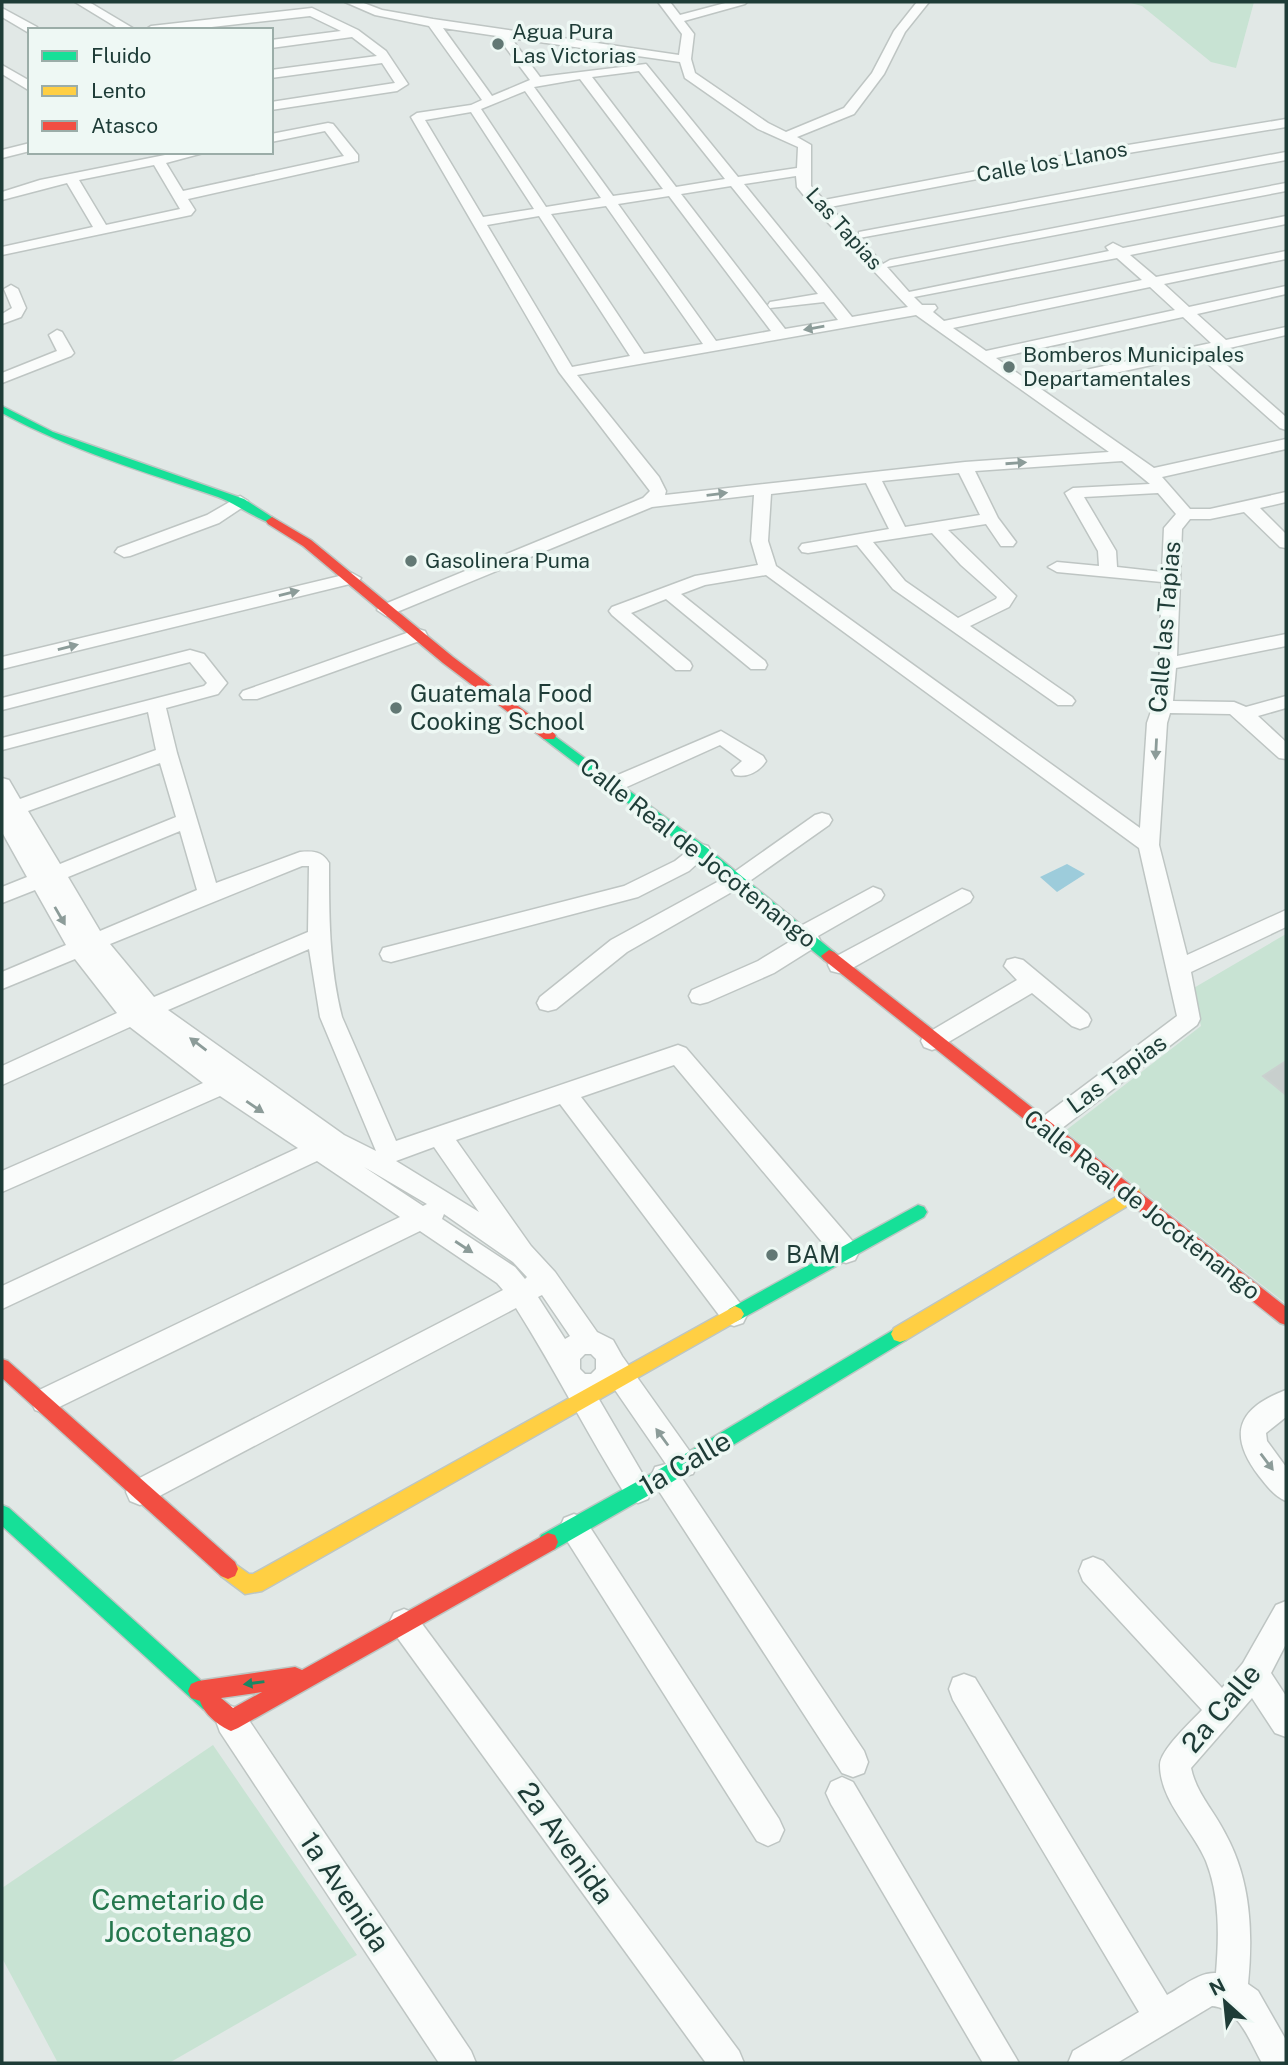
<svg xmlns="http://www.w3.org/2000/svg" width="1288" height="2065" font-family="'Public Sans',sans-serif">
	<rect width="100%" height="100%" fill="#e1e8e6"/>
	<g fill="#c8e3d3">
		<polygon points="1127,2 1254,2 1236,68 1211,62 1142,6"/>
		<polygon points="1286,934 1286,1302 1285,1303 1065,1131 1201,1026 1192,989"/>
		<polygon points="213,1745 357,1955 169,2063 58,2063 2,1958 2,1888"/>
	</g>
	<polygon fill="#9dccdb" points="1067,864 1085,874 1057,892 1040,877"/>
	<polygon fill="#c8cfcd" stroke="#cad1cf" stroke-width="2" points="1286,1061 1286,1095 1263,1076"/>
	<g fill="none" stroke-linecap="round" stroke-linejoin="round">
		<defs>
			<g id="street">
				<polygon points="75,2 89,2 136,30 121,30"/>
				<path d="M345,2H361L382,10L433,19L679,55L682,34L658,2H670L680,15L729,2H747L745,4L684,21L694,34L691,59L695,73L768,123L786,132L844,108L872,73L894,31L917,2H929L905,32L884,74L854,114L797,137L811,145V186L824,200L1019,163L1286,119V127L1019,171L830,207L859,238V232L864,231L1286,152V160L859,238L883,264L890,260L1286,183V191L887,267L909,292L1109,251L1106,247L1113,243L1123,248L1286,216V224L1130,255L1156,277L1286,251V259L1164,284L1189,307L1286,286V294L1197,314L1226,340L1286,327V335L1212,352L1286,417V430L1280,428L1198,355L1041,389L1154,468L1286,439V449L1162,477L1190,509H1210L1286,492V502L1260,508L1286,534V548L1280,547L1244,512L1210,519H1190L1182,529L1177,656L1286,634V646L1176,668L1173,701L1234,702L1246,707L1286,696V708L1258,716L1286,742V759L1279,758L1230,714L1170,713L1167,723L1159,845L1187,955L1286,910V927L1191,972L1200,1019L1197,1025L1053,1135L1045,1138L1037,1135L1033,1128L1037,1121L1177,1016L1139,848L766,575L705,585L681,594L765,661L767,665L765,669H751L666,599L631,613L690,662L692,666L690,670H676L612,615L609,611L612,607L695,576L758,565L751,541L754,495L652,507L392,614L386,616L377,610L380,606L643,498L650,491L559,372L411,117L417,113L471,105L482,100L429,26L375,15ZM443,28L497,36L530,80L492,96ZM511,38L680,62L685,78L758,129L798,147L797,168L738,177L646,64L540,77ZM639,71L725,179L676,187L592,77ZM580,79L663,189L613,196L534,87ZM525,91L601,198L546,207L481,109ZM471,112L534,209L483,217L425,120ZM796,176L797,187L814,208L908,307L852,317L744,184ZM731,186L818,294L770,302L768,305L770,308L824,302L838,320L785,329L681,194ZM669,196L771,331L716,341L618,204ZM606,206L703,344L644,354L551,214ZM539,216L630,356L572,367L487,225ZM1117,258L1142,280L944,321L933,312L937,308L935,305H922L914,297ZM1150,287L1175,310L986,351L953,328ZM916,315L1109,452L965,462L665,495L666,491L659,477L577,375ZM1183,317L1211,343L1030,382L996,358ZM1122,461L1150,484L1073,488L1065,493L1098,551L1099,566L1057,562L1048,567L1057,572L1162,582C1159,628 1164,680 1147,723L1140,828L776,566L768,541L771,494L866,483L889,529L802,544L799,548L802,552L808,553L857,545L893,589L1058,705H1072L1075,701L1072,697L970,626L1009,607L1016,596L948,530L986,524L1001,546H1013L1016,542L998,518L975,471ZM959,473L980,515L905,527L882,481ZM1158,493L1176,514L1164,528L1162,572L1117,567L1116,551L1084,497ZM932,533L961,565L997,597L996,599L958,618L905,581L873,542Z"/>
				<polygon points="2,8 37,27 39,30 30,30 29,33 2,17"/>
				<polygon points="312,8 358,30 386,51 408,84 397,91 271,110 271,102 395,83 382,63 271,78 271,70 377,56 352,37 271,48 271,40 341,31 310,16 185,30 145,30 151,26"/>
				<polygon points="2,65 30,81 30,91 2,74"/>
				<path d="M328,123L333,124L358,155V161L188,199L195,210L191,215L2,255V247L93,227L67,183L2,200V192L40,180L180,152H207L166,163L183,191L344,156L325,131L271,142V134ZM154,165L180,209L106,225L79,180Z"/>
				<polygon points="30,143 30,151 2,158 2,150"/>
				<polygon points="11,285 18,289 26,308 21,317 2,324 2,314 12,308 4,289"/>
				<polygon points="57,330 62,332 74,353 71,356 2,383 2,373 57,351 49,335"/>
				<polygon points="240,496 248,501 246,505 219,523 130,556 124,557 115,552 118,548 207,515"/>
				<polygon points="352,573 361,578 358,582 2,669 2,657"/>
				<polygon points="418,629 425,631 427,635 425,639 257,699 243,699 240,695 243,691"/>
				<path d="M190,650L204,654L227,683L218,694L166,708L177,753L216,883L300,852C313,851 322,851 329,863C329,915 329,966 342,1017L396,1141L678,1045L686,1048L855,1244L859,1252L855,1260L846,1263L837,1260L674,1065L581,1097L743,1307L747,1315L743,1323L734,1326L725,1323L560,1104L456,1140L531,1246L555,1272L597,1332L613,1340L622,1356L693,1456L697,1465L693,1474L681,1477L864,1751L868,1762L864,1773L853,1777L842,1773L655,1485L651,1476L655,1467L666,1464L613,1387L597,1396L652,1490L648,1499L638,1503L628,1499C588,1436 556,1371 516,1308L150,1501L140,1505L130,1501L126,1492L130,1483L503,1290L497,1283L420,1231L53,1410L44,1413L35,1410L31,1401L35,1392L400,1217L317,1161L2,1309V1286L298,1148L220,1096L2,1192V1171L203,1083L130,1027L2,1085V1066L117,1013L75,959L2,989V972L66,945L35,890L2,903V887L27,877L2,832V778L9,780L20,799L156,750L148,712L2,750V738L204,686L207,683L190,662L2,710V698ZM160,763L176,817L60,864L28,811ZM180,831L197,890L100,931L68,877ZM302,866H309L308,932L154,997L110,944ZM309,949L320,1017L376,1151L344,1135L168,1010ZM434,1147L479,1212L396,1161ZM364,1167L371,1171L427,1204L423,1206ZM444,1214L513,1262L527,1277L525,1279L515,1267L442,1219ZM542,1295L570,1336L565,1339L538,1297ZM585,1354H591L596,1359V1369L591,1374H585L580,1369V1359Z"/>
				<path d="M721,731L763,756L766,761C760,771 747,778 735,775L732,770L742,761L720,745L620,790H606L603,785L606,780Z"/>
				<polygon points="822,813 829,815 832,820 829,825 744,885 627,952 556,1009 548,1011 540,1009 537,1003 540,997 611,940 730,875 815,815"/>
				<polygon points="701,844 708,846 711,851 689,871 638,897 391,962 383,960 380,954 383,948 391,946 624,886 675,861 694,846"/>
				<polygon points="873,887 881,890 884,895 881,900 818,936 820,940 817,946 774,973 708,1002 700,1004 692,1002 689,996 692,990 758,961 794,939 792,935 795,929"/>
				<polygon points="962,889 970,892 973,897 970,902 847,971 839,973 831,971 828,965 831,959"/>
				<polygon points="1015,958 1023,960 1088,1014 1091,1020 1088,1026 1080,1029 1072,1026 1032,993 940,1047 932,1050 924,1047 921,1041 924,1035 1017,980 1004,966 1007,960"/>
				<path d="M1286,1390V1417L1266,1433L1267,1441L1286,1467V1501C1274,1496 1267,1486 1259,1476C1227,1434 1238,1408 1286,1390Z"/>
				<polygon points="574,1514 584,1518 779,1819 784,1830 779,1841 768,1846 757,1841 564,1536 560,1527 564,1518"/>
				<path d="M1093,1557L1103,1561L1222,1688L1243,1663L1276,1605L1286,1601V1644L1271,1673L1286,1696V1737L1275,1733L1252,1698L1191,1768C1196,1793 1215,1812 1226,1835C1251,1881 1253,1933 1248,1984L1258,1991L1286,2040V2063H1262C1250,2042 1239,2008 1212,2006L1117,2063H1068L1073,2051L1139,2012L953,1700L949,1689L953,1678L964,1674L975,1678L1167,1995C1182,1987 1199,1972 1216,1973C1219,1937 1220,1896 1206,1861C1193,1830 1160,1801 1160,1765C1160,1750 1191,1722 1202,1710L1083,1581L1079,1571L1083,1561Z"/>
				<polygon points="404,1609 414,1613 739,2051 744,2063 706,2063 394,1633 389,1623 394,1613"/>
				<polygon points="231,1706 242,1710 471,2051 476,2063 439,2063 220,1732 216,1721 220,1710"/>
				<polygon points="842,1777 853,1782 1019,2063 983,2063 831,1804 826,1793 831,1782"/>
			</g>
			<g id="fast">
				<path d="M2,406L53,432L244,499L278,521L276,524C266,525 233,502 218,497C145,472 70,450 2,413Z"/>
				<polygon points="549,732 706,847 834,952 837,956 834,960 824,960 696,855 544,739 542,736"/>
				<polygon points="918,1205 924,1207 927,1212 924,1217 741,1319 735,1322 729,1319 726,1314 729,1309"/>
				<polygon points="900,1326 906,1328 909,1334 906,1340 672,1482 555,1549 548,1551 541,1549 538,1542 541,1535 658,1470"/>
				<polygon points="2,1505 9,1508 217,1695 220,1702 217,1709 210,1712 203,1709 2,1526"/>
			</g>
			<g id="slow">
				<polygon points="1133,1187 1139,1189 1141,1194 1139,1199 906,1340 900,1342 894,1340 891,1334 894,1328"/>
				<polygon points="735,1306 741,1309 744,1314 741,1319 262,1591 245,1594 221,1576 218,1569 221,1562 228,1559 249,1574 253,1574"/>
			</g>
			<g id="jam">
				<polygon points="272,517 311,540 453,657 554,733 556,736 554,739 544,739 443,663 303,546 268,524 266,521"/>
				<polygon points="829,950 834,952 1286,1307 1286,1325 1280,1323 824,960 821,956"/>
				<polygon points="2,1359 8,1361 235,1562 238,1569 235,1576 228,1579 221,1576 2,1378"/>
				<path d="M548,1533L555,1535L558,1542L555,1549L238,1728L231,1731C219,1726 204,1714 200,1701L191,1698L188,1691L191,1684L198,1681L295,1667L302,1670ZM262,1692L233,1708L221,1698Z"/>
			</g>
		</defs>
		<use href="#street" stroke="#bec5c3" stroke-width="3"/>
		<use href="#fast" stroke="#bdc6c3" stroke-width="3"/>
		<use href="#slow" stroke="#bdc6c3" stroke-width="3"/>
		<use href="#jam" stroke="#bdc6c3" stroke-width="3"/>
		<use href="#street" fill="#fafcfb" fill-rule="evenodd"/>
		<use href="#fast" fill="#16e098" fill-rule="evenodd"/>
		<use href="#slow" fill="#ffcf43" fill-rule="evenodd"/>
		<use href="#jam" fill="#f24e42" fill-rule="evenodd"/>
	</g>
	<defs><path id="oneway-solid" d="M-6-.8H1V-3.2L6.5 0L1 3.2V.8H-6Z" transform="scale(1.75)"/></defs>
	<g fill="#8c9c99">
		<use href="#oneway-solid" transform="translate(814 328) rotate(170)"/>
		<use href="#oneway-solid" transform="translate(1016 463) rotate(-4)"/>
		<use href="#oneway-solid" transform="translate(717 494) rotate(-7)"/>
		<use href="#oneway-solid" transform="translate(289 593) rotate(-14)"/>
		<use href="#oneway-solid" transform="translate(68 647) rotate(-14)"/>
		<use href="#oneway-solid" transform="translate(1156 749) rotate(93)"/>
		<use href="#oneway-solid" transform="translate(60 916) rotate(60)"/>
		<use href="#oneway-solid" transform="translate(198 1044) rotate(-143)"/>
		<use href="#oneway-solid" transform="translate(255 1107) rotate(34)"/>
		<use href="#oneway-solid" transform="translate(464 1247) rotate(33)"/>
		<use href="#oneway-solid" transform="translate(662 1437) rotate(-126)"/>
		<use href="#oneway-solid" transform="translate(1267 1462) rotate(53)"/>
	</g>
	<use fill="#1a8663" href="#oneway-solid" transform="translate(254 1683) rotate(172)"/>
	<g fill="#627874" stroke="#eef8f4" stroke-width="2.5">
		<circle cx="498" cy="44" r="7"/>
		<circle cx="1009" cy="367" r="7"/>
		<circle cx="411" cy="561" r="7"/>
		<circle cx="396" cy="708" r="7"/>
		<circle cx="772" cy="1255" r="7"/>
	</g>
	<g text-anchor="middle" stroke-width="7" stroke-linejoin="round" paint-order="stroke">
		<g font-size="21" fill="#1e3c37" stroke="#eef8f4" text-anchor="start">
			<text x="512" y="39">Agua Pura<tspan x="512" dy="24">Las Victorias</tspan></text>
			<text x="1023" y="362">Bomberos Municipales<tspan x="1023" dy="24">Departamentales</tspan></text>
			<text x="425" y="568">Gasolinera Puma</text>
		</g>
		<g font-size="21" fill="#1e3c37" stroke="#eef8f4">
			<text transform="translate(1052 162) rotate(-10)" y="7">Calle los Llanos</text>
			<text transform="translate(844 229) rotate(48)" y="7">Las Tapias</text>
		</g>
		<g font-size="24" fill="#1e3c37" stroke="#eef8f4">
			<text transform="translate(1165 627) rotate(-85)" y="8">Calle las Tapias</text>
			<text transform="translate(698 853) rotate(38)" y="8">Calle Real de Jocotenango</text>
			<text transform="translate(1117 1074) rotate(-36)" y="8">Las Tapias</text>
			<text transform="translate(1142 1205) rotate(38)" y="8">Calle Real de Jocotenango</text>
		</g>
		<g font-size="24" fill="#1e3c37" stroke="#eef8f4" text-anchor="start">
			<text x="410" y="702">Guatemala Food<tspan x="410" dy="28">Cooking School</tspan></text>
			<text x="786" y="1263">BAM</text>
		</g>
		<g font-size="28" fill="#1e3c37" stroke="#eef8f4">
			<text transform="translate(685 1463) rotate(-30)" y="10">1a Calle</text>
			<text transform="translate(1221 1708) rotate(-50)" y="10">2a Calle</text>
			<text transform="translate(566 1843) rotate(54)" y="10">2a Avenida</text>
			<text transform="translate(345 1892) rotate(56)" y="10">1a Avenida</text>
		</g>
		<g font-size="28" fill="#24774d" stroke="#eef8f4">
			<text x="178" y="1910">Cemetario de<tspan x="178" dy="32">Jocotenago</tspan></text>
		</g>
	</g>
	<rect width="1288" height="2065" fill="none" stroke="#1e3c37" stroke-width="7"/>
	<rect x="28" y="28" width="245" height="126" fill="#eef8f4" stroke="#9bada8" stroke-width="2"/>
	<rect x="42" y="51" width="35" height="10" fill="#16e098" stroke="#9bada8" stroke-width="2"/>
	<text x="91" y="63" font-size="21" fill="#1e3c37">Fluido</text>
	<rect x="42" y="86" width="35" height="10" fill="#ffcf43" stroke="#9bada8" stroke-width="2"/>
	<text x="91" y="98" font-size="21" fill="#1e3c37">Lento</text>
	<rect x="42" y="121" width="35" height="10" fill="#f24e42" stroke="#9bada8" stroke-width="2"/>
	<text x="91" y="133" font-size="21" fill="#1e3c37">Atasco</text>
	<g transform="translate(1225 2002) rotate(333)" stroke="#eef8f4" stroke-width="5" paint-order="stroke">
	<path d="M0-5L12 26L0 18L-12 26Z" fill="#1e3c37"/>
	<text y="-10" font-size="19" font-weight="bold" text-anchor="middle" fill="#1e3c37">N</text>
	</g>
</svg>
